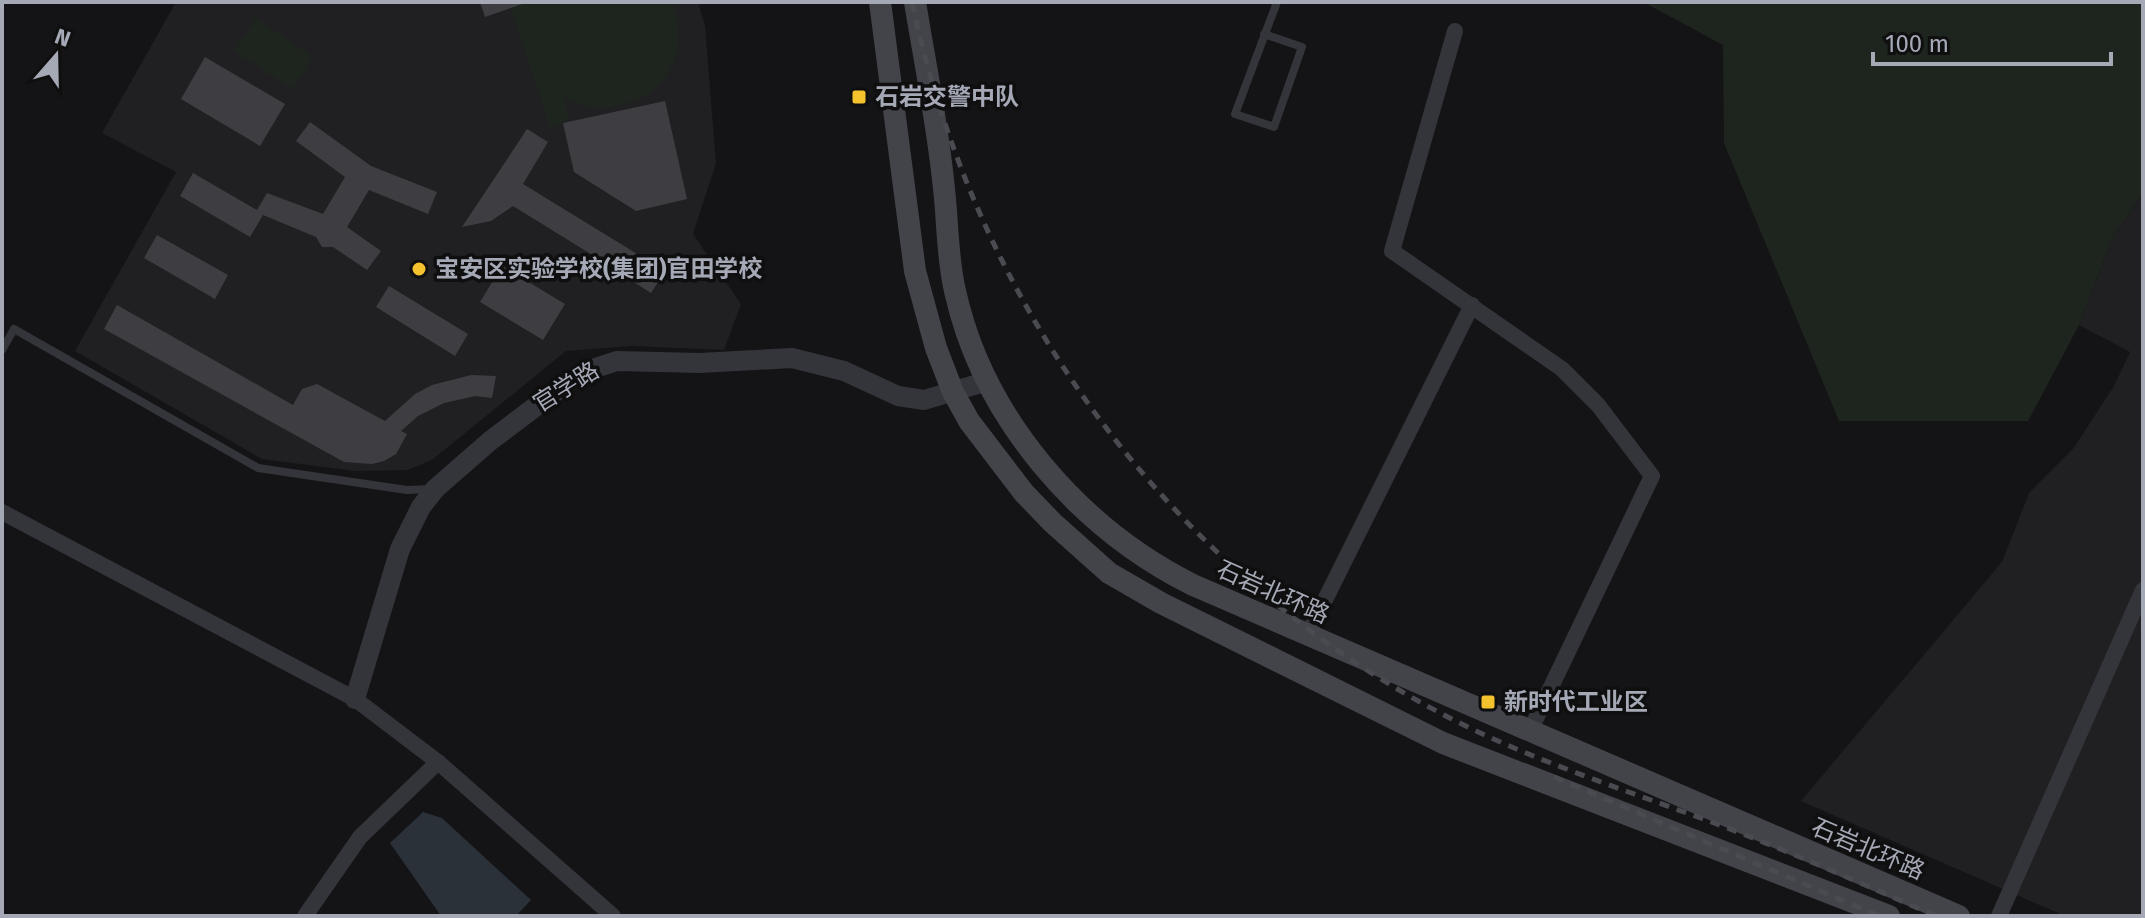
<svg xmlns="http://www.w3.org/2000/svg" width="2145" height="918" font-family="'Fira Sans','Noto Sans SC',sans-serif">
	<rect width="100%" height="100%" fill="#141315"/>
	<g fill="#202022">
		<polygon points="176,2 698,2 705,26 716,163 693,234 741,304 724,350 631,346 566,351 432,460 408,470 355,471 262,459 75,351 176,172 102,133"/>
		<polygon points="2143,193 2143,916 2065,916 1801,801 2002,562 2029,493 2073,449 2114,386 2130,352 2079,325 2112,238"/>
	</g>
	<g fill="#1e251f">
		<path d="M509,2H673C677,19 680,33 677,51C666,102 605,121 563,97L570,120L550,127Z"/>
		<polygon points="1643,2 2143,2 2143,193 2112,238 2079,325 2028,421 1839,421 1724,143 1723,45"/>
		<polygon points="256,18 313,57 292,89 234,51"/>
	</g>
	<polygon fill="#2a3139" points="423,812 442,818 531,900 516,916 441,916 390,843"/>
	<g fill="#3e3e42">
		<polygon points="480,2 522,2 522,4 485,17"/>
		<polygon points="205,57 285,104 260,146 181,99"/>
		<polygon points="665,101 687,199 636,211 574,172 563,123"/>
		<polygon points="310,122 371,166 437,192 428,214 369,190 347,227 381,251 367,270 333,247 322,247 316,237 263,215 250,237 180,196 193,173 257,210 267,193 323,214 345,177 296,141"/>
		<polygon points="527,129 548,142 523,184 665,271 651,293 609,266 604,274 589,265 594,256 513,206 491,221 462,227"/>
		<polygon points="157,235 228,275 215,299 144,258"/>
		<polygon points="502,266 565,304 543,340 480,302"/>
		<polygon points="389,286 468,334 455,356 376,307"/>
		<polygon points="117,305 293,405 302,389 317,384 385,421 415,394 432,385 471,375 496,376 492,398 475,396 444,403 418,416 401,431 407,434 396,454 384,461 372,464 344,462 104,329"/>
	</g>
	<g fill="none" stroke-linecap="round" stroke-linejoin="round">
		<g stroke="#34353a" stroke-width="8">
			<polyline points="1264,34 1302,47 1274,127 1235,114 1277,2"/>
			<polyline points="2,350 14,329 258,468 407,490 430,489"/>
		</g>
		<g stroke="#34353a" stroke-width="16">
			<polyline points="1455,31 1392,251 1562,369 1598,405 1652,476 1530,731"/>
			<polyline points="2,512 355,699 438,762 613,916"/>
			<polyline points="1307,636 1472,305"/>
			<polyline points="305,916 360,837 438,762"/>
			<polyline points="1999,916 2143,590"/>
		</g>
		<polyline stroke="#34353a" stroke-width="20" points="355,699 400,549 421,507 435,489 490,441 580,373 617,361 700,363 792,358 844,371 898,396 924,400 988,381"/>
		<g stroke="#42444a" stroke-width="22">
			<polyline points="880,2 915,271 936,348 953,392 969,421 1024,493 1053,523 1109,573 1161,603 1443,743 1889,916"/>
			<path d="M915,2C925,64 938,126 944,189C948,223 947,257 955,291C983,418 1079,528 1193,585L1959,916"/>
		</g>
		<g stroke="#494b51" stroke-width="5" stroke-dasharray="10 8" stroke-linecap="butt">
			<path d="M912,2C975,304 1169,571 1444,715C1530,760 1623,789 1714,823C1789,851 1863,884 1936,916"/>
			<polyline points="1554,777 1879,916"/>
		</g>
	</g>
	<g fill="#f4c22d" stroke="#0f0f10" stroke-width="3">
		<rect x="851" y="89" width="16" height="16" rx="4"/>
		<circle cx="419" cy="269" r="8"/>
		<rect x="1480" y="694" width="16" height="16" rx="4"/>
	</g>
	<g text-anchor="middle" stroke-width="7" stroke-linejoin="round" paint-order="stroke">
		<g font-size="24" font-weight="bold" fill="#a5a9b6" stroke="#0f0f10" text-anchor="start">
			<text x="875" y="105">石岩交警中队</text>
			<text x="435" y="277">宝安区实验学校(集团)官田学校</text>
			<text x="1504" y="710">新时代工业区</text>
		</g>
		<g font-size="24" fill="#a5a9b6" stroke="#0f0f10">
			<text transform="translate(566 387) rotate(-32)" y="8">官学路</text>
			<text transform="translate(1273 592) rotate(24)" y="8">石岩北环路</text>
			<text transform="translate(1868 849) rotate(23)" y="8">石岩北环路</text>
		</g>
	</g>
	<rect width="2145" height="918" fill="none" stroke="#a5a9b6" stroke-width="8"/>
	<g transform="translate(56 56) rotate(20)" stroke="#0f0f10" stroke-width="6" paint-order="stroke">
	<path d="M0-6L14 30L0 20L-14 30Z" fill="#a5a9b6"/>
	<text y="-12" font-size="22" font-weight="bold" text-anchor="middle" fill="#a5a9b6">N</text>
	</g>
	<path d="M1873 52v12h238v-12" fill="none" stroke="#a5a9b6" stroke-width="4"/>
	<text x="1885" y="52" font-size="24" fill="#a5a9b6" stroke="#0f0f10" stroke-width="6" paint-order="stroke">100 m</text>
</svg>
